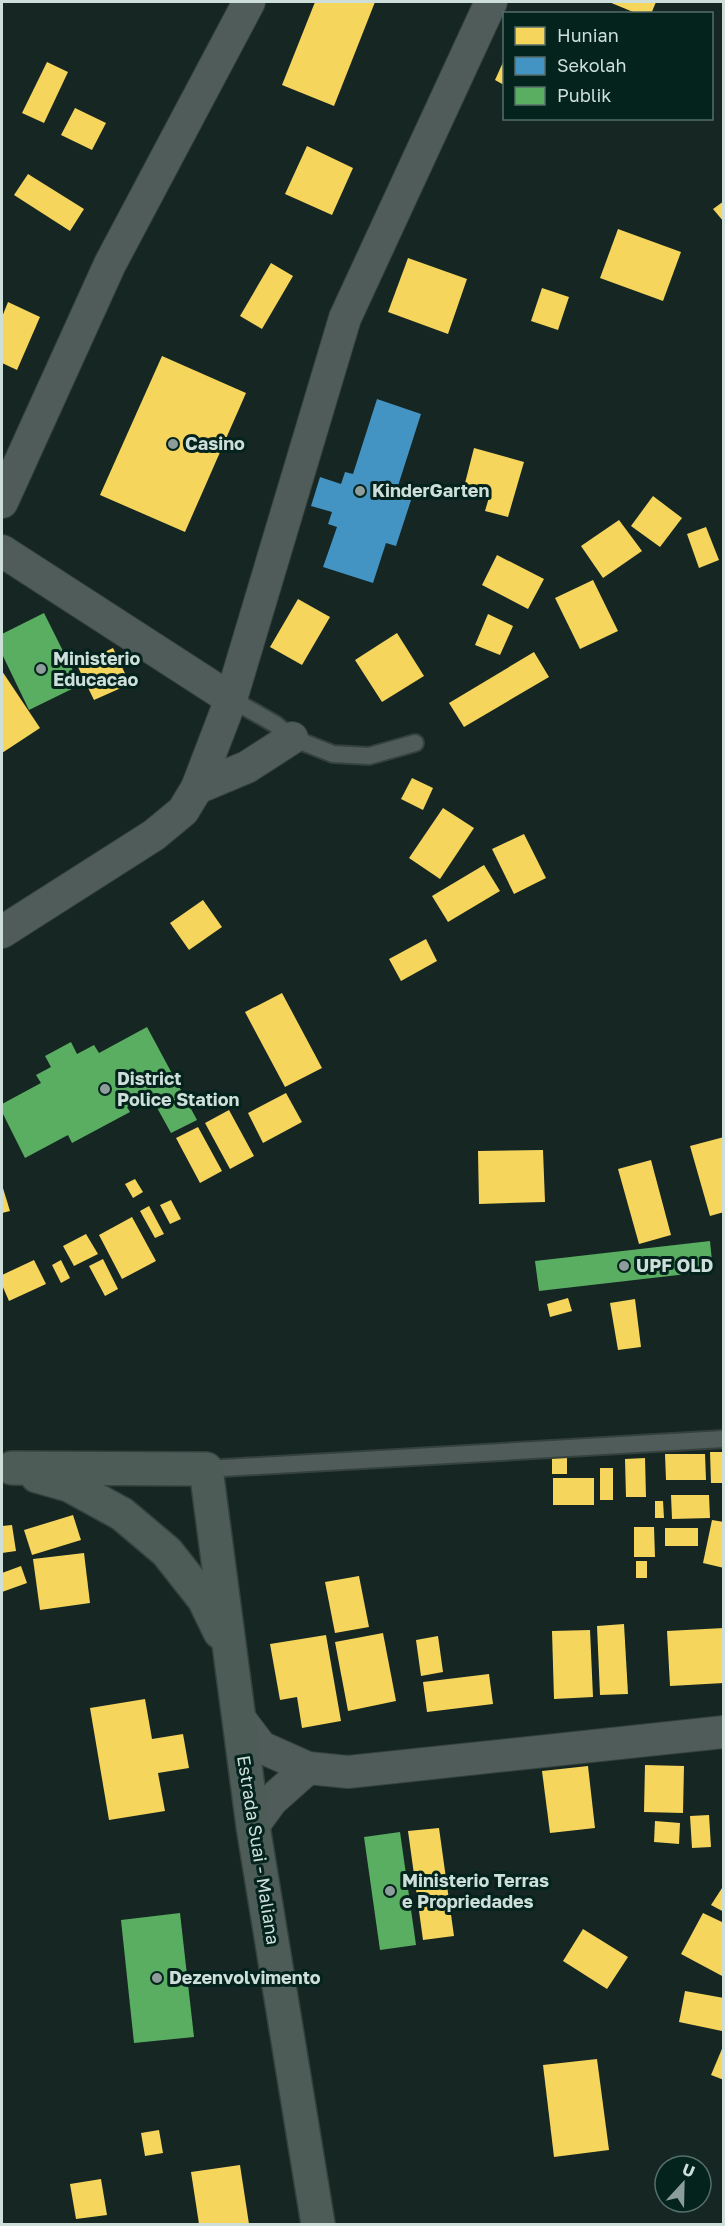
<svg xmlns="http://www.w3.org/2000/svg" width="725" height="2226" font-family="'Golos Text',sans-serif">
	<rect width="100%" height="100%" fill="#152623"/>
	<g fill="#f6d55c">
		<polygon points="315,2 375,2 334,106 282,85"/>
		<polygon points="609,2 656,2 651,14 638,14"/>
		<polygon points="504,60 504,85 495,80"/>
		<polygon points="47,62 68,72 44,123 22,113"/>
		<polygon points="75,108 106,123 92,150 61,135"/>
		<polygon points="307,146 353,168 332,215 285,194"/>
		<polygon points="28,174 84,209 70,231 14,195"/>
		<polygon points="724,201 724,222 713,209"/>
		<polygon points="618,229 681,252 663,301 600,278"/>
		<polygon points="408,258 467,279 448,334 388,312"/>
		<polygon points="271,263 293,276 262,329 240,316"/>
		<polygon points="542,288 569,297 558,330 531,321"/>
		<polygon points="8,302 40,317 17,370 2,363 2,317"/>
		<polygon points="162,356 246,393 185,532 100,495"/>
		<polygon points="474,448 524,462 508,517 485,511 490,494 464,487"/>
		<polygon points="653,496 682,518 660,547 631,526"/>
		<polygon points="619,520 642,551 603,578 581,546"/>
		<polygon points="706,527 719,560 699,568 687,534"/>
		<polygon points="497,555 544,579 528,609 482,585"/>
		<polygon points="593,580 618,631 580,649 555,598"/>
		<polygon points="298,599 330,617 302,665 270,647"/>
		<polygon points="488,614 513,626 500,655 475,645"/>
		<polygon points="397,633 424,676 382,702 355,660"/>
		<polygon points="113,648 130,684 94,700 77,665"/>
		<polygon points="534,652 549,677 464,727 449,703"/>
		<polygon points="2,671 40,728 2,753"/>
		<polygon points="412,778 433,788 423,810 401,799"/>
		<polygon points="443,808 474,828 440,879 409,858"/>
		<polygon points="524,834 546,878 514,894 492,849"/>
		<polygon points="484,865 500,891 448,922 432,896"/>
		<polygon points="203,900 222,927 189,950 170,923"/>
		<polygon points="426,939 437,961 401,981 389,959"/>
		<polygon points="282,993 322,1068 285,1087 245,1012"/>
		<polygon points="286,1093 302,1122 263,1143 248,1113"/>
		<polygon points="229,1110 254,1156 230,1169 205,1123"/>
		<polygon points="198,1127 222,1171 200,1183 176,1138"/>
		<polygon points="724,1137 724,1212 710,1216 690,1146"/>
		<polygon points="543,1150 545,1202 479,1204 478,1151"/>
		<polygon points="651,1160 671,1235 639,1244 618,1169"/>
		<polygon points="135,1179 143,1192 133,1198 125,1184"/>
		<polygon points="2,1185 10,1211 2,1213"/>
		<polygon points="171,1200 181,1219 170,1224 160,1205"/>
		<polygon points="149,1206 164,1234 155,1238 140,1211"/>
		<polygon points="132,1217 156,1261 122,1279 99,1235"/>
		<polygon points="86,1234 98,1254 74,1266 63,1246"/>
		<polygon points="103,1259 118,1289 105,1296 89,1266"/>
		<polygon points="34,1260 46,1284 9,1301 2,1285 2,1275"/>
		<polygon points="61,1260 70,1278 61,1283 52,1265"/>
		<polygon points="568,1298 572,1311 550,1317 547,1304"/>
		<polygon points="635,1299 641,1347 618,1350 610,1303"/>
		<polygon points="710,1452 724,1452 724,1483 711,1483"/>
		<polygon points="665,1454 705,1454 706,1480 666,1480"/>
		<rect x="552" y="1455" width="15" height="19"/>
		<polygon points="645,1458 646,1497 626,1497 625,1459"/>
		<rect x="600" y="1468" width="13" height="32"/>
		<rect x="553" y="1478" width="41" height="27"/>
		<polygon points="671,1495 709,1495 710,1518 672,1519"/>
		<polygon points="655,1501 663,1501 664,1518 655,1518"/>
		<polygon points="73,1515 81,1540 32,1555 24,1530"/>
		<polygon points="712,1520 724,1522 724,1568 703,1563"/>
		<polygon points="12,1525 16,1551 2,1553 2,1526"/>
		<polygon points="634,1527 654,1527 655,1557 634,1557"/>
		<rect x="665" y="1528" width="33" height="18"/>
		<polygon points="84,1553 90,1603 40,1610 33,1559"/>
		<rect x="636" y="1561" width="11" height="17"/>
		<polygon points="21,1566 27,1583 2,1592 2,1573"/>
		<polygon points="359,1576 369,1627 335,1633 325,1582"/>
		<polygon points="624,1624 628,1694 600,1695 597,1626"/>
		<polygon points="724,1628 724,1683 670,1686 667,1631"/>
		<polygon points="590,1630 593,1697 554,1699 552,1631"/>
		<polygon points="383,1633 396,1701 348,1711 335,1642"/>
		<polygon points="326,1635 341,1721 302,1728 297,1697 280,1700 270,1644"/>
		<polygon points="438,1636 443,1672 421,1676 416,1640"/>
		<polygon points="489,1674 493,1704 427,1712 423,1682"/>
		<polygon points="145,1699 152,1739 183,1734 189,1768 158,1773 165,1811 109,1820 90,1708"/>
		<polygon points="645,1765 684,1766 683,1813 644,1812"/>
		<polygon points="588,1766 595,1828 550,1833 542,1771"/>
		<polygon points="709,1815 711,1847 692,1848 690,1816"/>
		<polygon points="655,1821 680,1823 679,1844 654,1842"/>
		<polygon points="439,1828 454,1936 423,1940 408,1831"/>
		<polygon points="724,1885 724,1912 711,1905"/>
		<polygon points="703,1913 724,1923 724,1977 681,1954"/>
		<polygon points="583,1929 628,1957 607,1989 563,1961"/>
		<polygon points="685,1991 724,1998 722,2031 679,2022"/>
		<polygon points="724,2044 724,2080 711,2075"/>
		<polygon points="597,2059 609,2150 554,2157 543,2065"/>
		<polygon points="159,2130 163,2153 145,2156 141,2133"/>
		<polygon points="240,2165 249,2224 199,2224 191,2172"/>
		<polygon points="101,2179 107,2215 76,2219 70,2184"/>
	</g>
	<polygon fill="#4393c3" points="377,399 421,414 397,489 413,494 396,546 386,543 373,583 323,567 337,527 328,524 332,512 311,506 320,477 341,484 345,472 353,474"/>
	<g fill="#5aae61">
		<polygon points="44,613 80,685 29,710 2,654 2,634"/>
		<polygon points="147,1027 197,1120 171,1133 150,1095 127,1107 130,1112 72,1143 68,1135 25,1158 2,1112 2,1104 41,1083 36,1075 51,1067 45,1056 71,1042 77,1054 94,1045 99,1053"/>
		<polygon points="710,1241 713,1271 539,1291 535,1261"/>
		<polygon points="400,1832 416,1945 380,1950 364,1837"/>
		<polygon points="180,1913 194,2037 134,2043 121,1920"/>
	</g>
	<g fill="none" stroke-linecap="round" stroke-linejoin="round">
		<defs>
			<g id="service">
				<polyline points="231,699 275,724 292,738 333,754 369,756 415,743"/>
				<polyline points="206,1469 724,1439"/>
			</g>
			<g id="minor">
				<polyline points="2,502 110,264 249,2"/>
				<polyline points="2,551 231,699"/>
				<polyline points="197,788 247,767 292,738"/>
				<polyline points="2,932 154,835 183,811 197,788 231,699 345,318 491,2"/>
				<polyline points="239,1718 261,1747 308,1768 348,1772 724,1732"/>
				<polyline points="253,1826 272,1800 308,1768"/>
			</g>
			<g id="primary">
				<polyline points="12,1468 206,1469 253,1826 318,2224"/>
				<polyline points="37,1476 69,1485 122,1514 167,1552 204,1599 220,1632"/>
			</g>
		</defs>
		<use href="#service" stroke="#34413d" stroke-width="20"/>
		<use href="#minor" stroke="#34413d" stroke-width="34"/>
		<use href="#primary" stroke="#34413d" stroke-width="36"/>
		<use href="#service" stroke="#505c59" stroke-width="16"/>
		<use href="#minor" stroke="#505c59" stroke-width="32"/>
		<use href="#primary" stroke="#4d5c57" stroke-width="33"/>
	</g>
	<g fill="#8d9e9a" stroke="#04231d" stroke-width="2">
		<circle cx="173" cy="444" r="6"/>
		<circle cx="360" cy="491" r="6"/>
		<circle cx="41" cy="669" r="6"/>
		<circle cx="105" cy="1089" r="6"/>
		<circle cx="624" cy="1266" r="6"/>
		<circle cx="390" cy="1891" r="6"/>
		<circle cx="157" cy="1978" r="6"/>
	</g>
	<g text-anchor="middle" stroke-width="6" stroke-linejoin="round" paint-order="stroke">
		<g font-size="18" font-weight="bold" fill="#cedfda" stroke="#04231d" text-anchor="start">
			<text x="185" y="450">Casino</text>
			<text x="372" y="497">KinderGarten</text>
			<text x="53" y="665">Ministerio<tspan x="53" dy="21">Educacao</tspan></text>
			<text x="117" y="1085">District<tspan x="117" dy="21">Police Station</tspan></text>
			<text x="636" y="1272">UPF OLD</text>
			<text x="402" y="1887">Ministerio Terras<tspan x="402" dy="21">e Propriedades</tspan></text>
			<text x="169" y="1984">Dezenvolvimento</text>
		</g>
		<g font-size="18" fill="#cedfda" stroke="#04231d">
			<text transform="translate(258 1850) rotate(81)" y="6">Estrada Suai - Maliana</text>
		</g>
	</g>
	<rect width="725" height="2226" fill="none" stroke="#cedfda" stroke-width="6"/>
	<rect x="503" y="12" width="210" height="108" fill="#04231d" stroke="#556e69" stroke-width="1.5"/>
	<rect x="515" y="27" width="30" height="18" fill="#f6d55c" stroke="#556e69" stroke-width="1.5"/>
	<text x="557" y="42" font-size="18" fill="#cedfda">Hunian</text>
	<rect x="515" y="57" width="30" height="18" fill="#4393c3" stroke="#556e69" stroke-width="1.5"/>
	<text x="557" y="72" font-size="18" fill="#cedfda">Sekolah</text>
	<rect x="515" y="87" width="30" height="18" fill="#5aae61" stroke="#556e69" stroke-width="1.5"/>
	<text x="557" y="102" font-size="18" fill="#cedfda">Publik</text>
	<g transform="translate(683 2184) rotate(22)"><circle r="28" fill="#04231d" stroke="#556e69" stroke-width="1.5"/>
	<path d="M0-4.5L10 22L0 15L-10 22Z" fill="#8d9e9a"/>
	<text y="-9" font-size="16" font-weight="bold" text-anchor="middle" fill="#cedfda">U</text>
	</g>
</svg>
